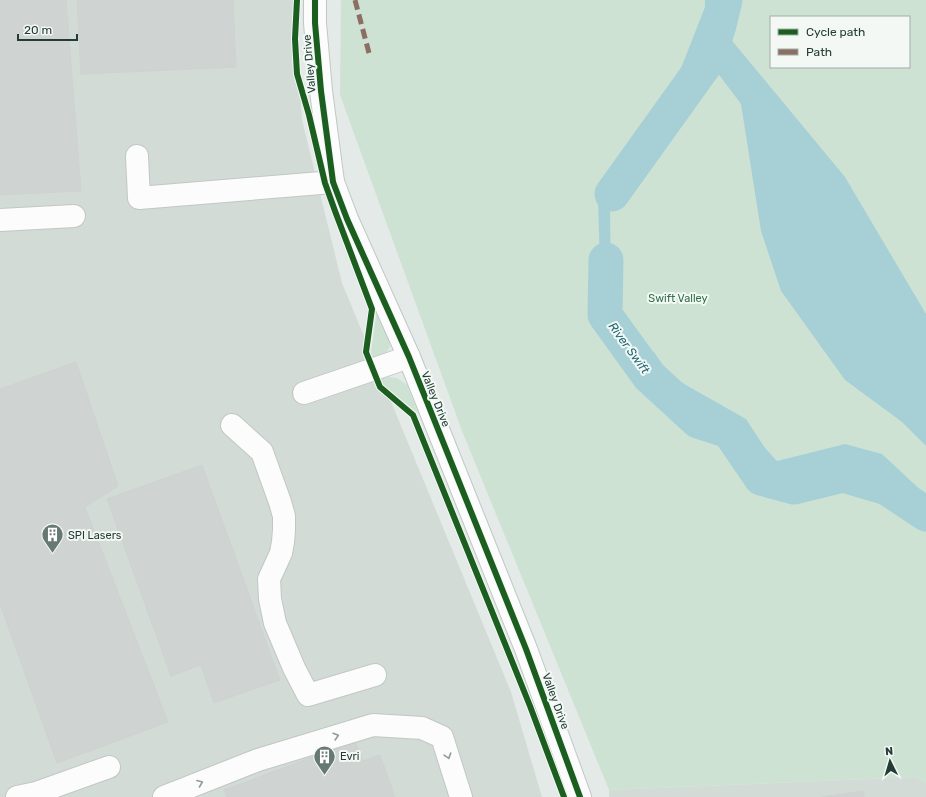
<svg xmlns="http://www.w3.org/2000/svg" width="926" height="797" font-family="Rubik,sans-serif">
	<rect width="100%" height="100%" fill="#e4eae7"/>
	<g fill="#d3dbd7">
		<polygon points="0,0 295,0 302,120 342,283 511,692 542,797 0,797"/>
		<polygon points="916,777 926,783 926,797 609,797 609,790"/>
	</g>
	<g fill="#cee2d4" fill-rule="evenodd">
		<path d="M341,0H926V783L916,777L609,790L462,431L340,95ZM771,17H909V67H771Z"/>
		<polygon points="377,310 389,340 390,347 384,356 374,360 371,352"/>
		<polygon points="389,377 397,378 407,385 418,413 384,386 381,378"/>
	</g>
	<g fill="#a7d0d6">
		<polygon points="705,0 716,0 715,8 682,90 610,201 611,296 630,339 654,352 670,376 746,419 765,448 777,461 845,444 882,454 926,495 926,504 882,470 845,460 787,472 771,470 736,430 704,418 663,381 641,357 623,347 601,298 598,200 674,86 705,7"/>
		<polygon points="719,25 845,177 926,314 926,446 902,422 845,380 781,291 761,231 741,104 708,60"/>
	</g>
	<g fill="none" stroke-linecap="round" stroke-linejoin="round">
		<g stroke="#a7d0d6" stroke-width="35">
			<polyline points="612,194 708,60 719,25 725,0"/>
			<polyline points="606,260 605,315 649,376 698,421 729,431 761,478 794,487 843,475 887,488 926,514"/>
		</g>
	</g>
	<g fill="#cfd3d1" stroke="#cdd3d0">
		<polygon points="0,0 66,0 81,191 0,195"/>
		<polygon points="77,0 233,0 236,67 81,74"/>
		<polygon points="76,362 118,486 85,507 168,722 57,763 0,604 0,389"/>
		<polygon points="202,465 280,680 214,703 201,665 171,676 107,499"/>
		<polygon points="355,741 363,761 380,755 395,797 227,797 224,790"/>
		<polygon points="863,791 864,797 822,797"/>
	</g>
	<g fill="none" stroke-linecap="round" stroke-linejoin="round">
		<defs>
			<g id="minor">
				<polyline points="315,0 315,23 321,91 333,182 347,219 409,357 526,649 580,797"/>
				<polyline points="137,156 139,198 333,182"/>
				<polyline points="0,220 74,216"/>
				<polyline points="304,393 409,357"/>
				<polyline points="232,425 262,452 280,502 284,516 284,530 283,542 281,553 269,579 270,599 275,623 294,668 308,695 375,675"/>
				<polyline points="17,797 36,793 109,767"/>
				<polyline points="164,797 258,760 373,725 422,728 442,737 461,797"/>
			</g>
		</defs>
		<use href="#minor" stroke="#c1c7c4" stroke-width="24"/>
		<use href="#minor" stroke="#fbfcfb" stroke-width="22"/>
		<polyline stroke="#8d6e63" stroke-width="5" stroke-dasharray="10 5" stroke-linecap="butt" points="355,0 369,53"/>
		<defs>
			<g id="cycleway">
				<polyline points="297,0 295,39 297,74 309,115 325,183 335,211 372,309 366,352 380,387 413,415 530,706 564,797"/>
				<polyline points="315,0 315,23 321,91 333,182 347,219 409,357 526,649 580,797"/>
			</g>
		</defs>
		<use href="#cycleway" stroke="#f3f8f5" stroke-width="8"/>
		<use href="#cycleway" stroke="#1b5e20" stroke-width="6"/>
	</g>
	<defs><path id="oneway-chevron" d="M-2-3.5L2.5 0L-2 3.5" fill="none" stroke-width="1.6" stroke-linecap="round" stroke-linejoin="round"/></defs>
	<g stroke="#8f9c98">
		<use href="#oneway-chevron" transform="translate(336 736) rotate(-17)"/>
		<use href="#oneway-chevron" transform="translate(448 756) rotate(72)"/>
		<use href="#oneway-chevron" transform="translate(200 783) rotate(-21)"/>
	</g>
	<defs>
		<symbol id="building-pin" viewBox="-11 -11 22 30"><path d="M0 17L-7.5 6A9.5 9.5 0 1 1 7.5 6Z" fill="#677973" stroke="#f3f8f5"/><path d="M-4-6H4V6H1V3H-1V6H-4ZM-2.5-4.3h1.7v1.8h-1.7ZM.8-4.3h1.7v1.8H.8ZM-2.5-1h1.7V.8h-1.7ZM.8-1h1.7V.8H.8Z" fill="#fff"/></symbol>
	</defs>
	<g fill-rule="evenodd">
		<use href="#building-pin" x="40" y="522" width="25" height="34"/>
		<use href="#building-pin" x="312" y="744" width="25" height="34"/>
	</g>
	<g text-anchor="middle" stroke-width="4" stroke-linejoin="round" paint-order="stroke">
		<g font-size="11" fill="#233c35" stroke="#f3f8f5">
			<text transform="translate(309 64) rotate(-95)" y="4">Valley Drive</text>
			<text transform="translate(436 399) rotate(68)" y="4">Valley Drive</text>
			<text transform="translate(556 701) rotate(70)" y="4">Valley Drive</text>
		</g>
		<g font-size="11" fill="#2f7148" stroke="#f3f8f5">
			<text x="678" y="302">Swift Valley</text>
		</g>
		<g font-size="11" fill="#233c35" stroke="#f3f8f5" text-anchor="start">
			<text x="68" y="539">SPI Lasers</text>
			<text x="340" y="760">Evri</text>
		</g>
		<g font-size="12" font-style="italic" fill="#206875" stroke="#f3f8f5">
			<text transform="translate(629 348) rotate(54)" y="4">River Swift</text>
		</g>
	</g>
	<rect x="770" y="16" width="140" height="52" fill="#f3f8f5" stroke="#a0ada8"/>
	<rect x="778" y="29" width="20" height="6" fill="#1b5e20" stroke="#a0ada8"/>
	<text x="806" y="36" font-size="12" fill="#233c35">Cycle path</text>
	<rect x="778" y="49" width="20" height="6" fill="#8d6e63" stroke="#a0ada8"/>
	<text x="806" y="56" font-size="12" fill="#233c35">Path</text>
	<g transform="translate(890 761) rotate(355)" stroke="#f3f8f5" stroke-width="3" paint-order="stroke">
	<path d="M0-3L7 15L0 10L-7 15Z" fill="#233c35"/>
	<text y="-6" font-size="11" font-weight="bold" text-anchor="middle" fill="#233c35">N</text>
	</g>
	<path d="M18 34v6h59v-6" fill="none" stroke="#233c35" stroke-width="2"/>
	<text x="24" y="34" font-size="12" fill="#233c35" stroke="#f3f8f5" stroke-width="3" paint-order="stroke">20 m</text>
</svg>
